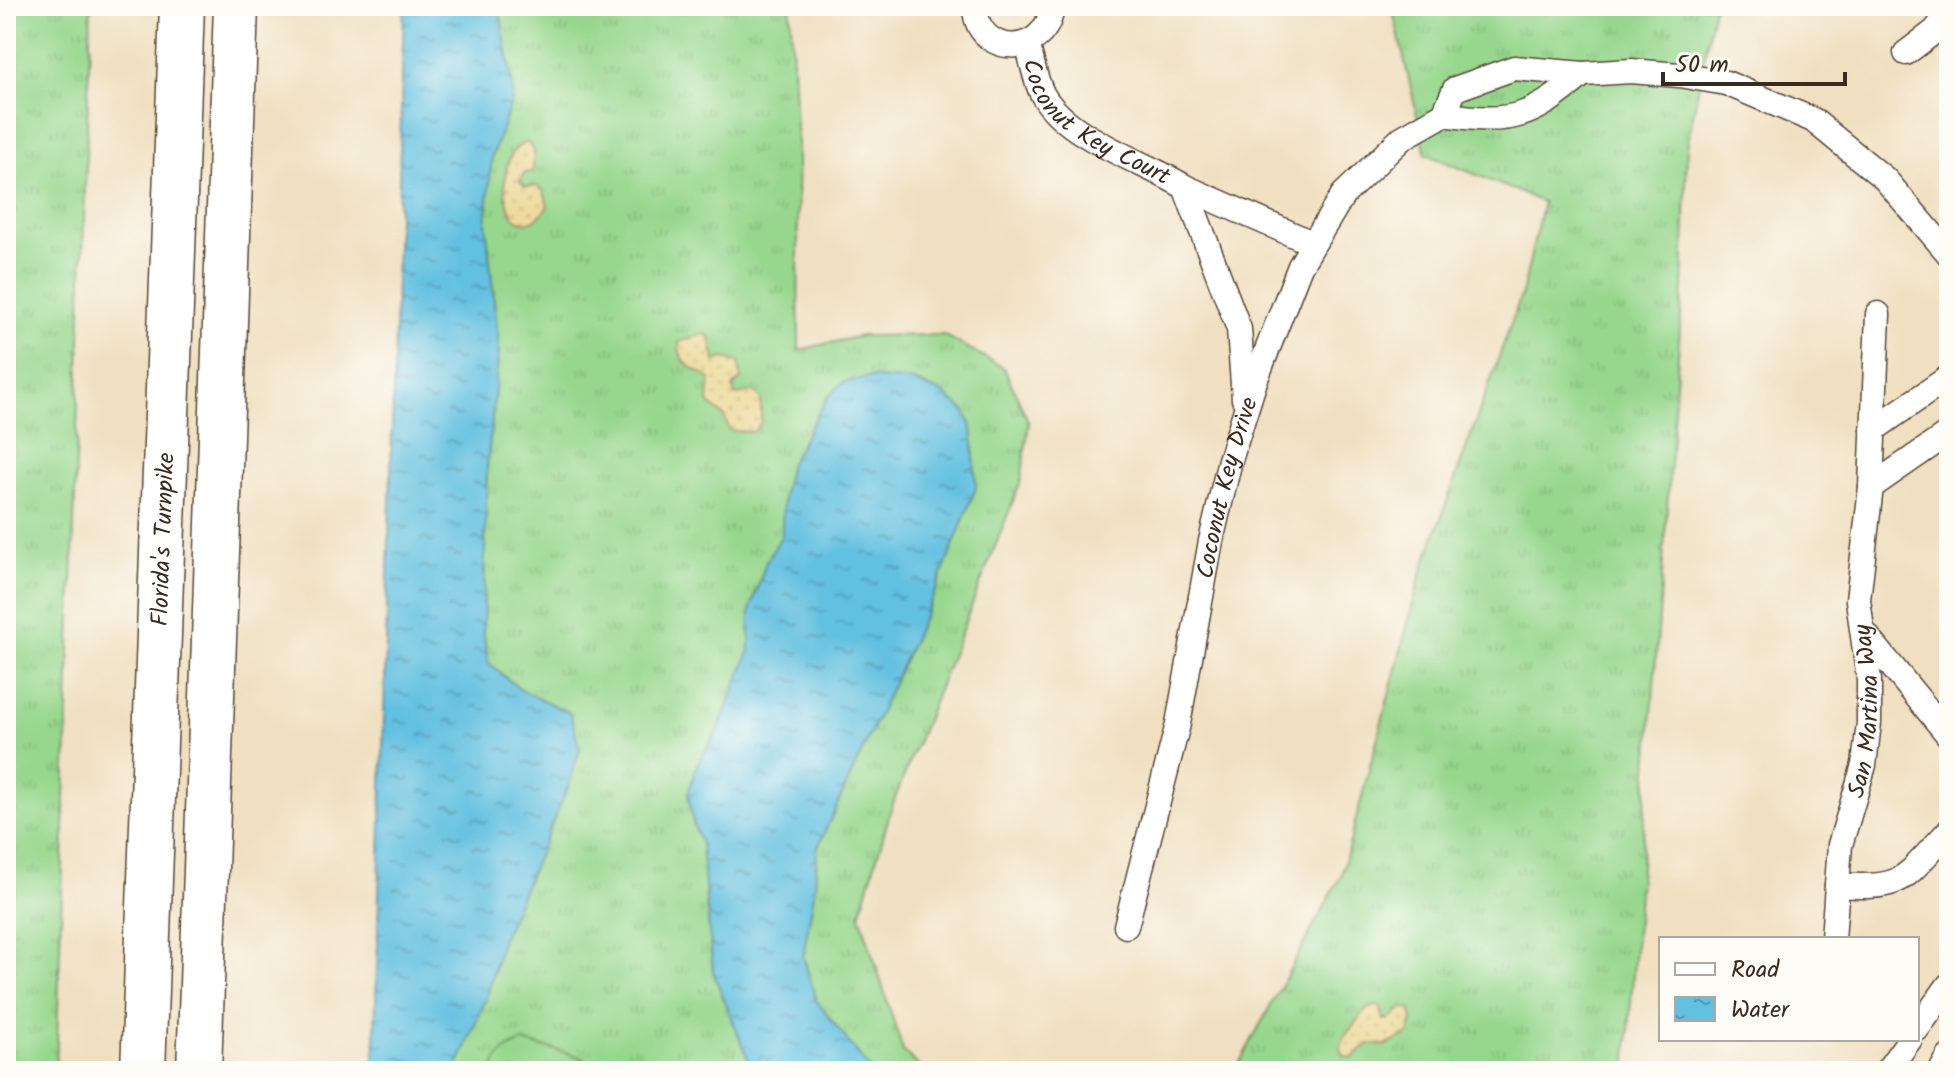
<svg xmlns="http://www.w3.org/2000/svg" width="1955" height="1077" font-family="Kalam,sans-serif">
	<defs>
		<pattern id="grass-tufts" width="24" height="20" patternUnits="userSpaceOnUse" patternTransform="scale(2)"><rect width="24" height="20" fill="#97d78d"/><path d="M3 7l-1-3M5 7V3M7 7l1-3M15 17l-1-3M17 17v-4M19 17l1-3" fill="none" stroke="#83b979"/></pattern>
		<pattern id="sand-dots" width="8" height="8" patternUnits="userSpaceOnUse" patternTransform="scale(2)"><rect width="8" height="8" fill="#eeda9e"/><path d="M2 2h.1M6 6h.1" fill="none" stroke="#cdbb88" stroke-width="1.8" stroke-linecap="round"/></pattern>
		<pattern id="water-ripples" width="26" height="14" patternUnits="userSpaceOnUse" patternTransform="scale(2)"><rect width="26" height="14" fill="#62c0e0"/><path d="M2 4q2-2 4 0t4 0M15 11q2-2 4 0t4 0" fill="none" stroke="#529cb5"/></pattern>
	</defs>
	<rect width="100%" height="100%" fill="#fdfcf7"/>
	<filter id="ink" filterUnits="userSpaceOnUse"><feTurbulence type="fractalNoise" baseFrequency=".0125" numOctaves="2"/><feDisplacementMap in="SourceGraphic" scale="16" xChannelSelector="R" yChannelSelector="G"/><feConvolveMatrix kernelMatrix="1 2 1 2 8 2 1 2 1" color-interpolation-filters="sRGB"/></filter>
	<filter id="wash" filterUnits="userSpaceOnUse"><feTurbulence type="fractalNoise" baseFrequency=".006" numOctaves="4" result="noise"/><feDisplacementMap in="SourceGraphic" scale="32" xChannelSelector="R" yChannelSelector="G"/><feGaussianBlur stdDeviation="1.8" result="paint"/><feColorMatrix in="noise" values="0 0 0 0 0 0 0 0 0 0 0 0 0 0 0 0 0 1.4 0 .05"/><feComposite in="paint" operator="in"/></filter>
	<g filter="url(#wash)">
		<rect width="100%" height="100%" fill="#f0e0c1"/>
		<g fill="url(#grass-tufts)" stroke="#698056" stroke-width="2">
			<polygon points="6,6 91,6 56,1071 6,1071"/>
			<polygon points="483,6 790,6 797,147 799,350 861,336 944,335 1004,368 1029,423 1021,481 892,806 860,915 903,1051 924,1071 447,1071"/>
			<polygon points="1392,6 1714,6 1687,147 1683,287 1626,1071 1235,1071 1341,876 1421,574 1523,290 1543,202 1426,154"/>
		</g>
		<g fill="url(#sand-dots)" stroke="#94825e" stroke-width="2">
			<path d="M527,142L534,150L533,171L524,174L520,181L525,186H537L544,191L548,206C507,263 486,154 527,142Z"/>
			<path d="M704,334L710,336L715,361L724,358L739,362L741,379L733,387L735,395L753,392L761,398V422L754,432L730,431L724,416L708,403L710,379C694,367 678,366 679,342Z"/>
			<path d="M1374,1006L1381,1007L1384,1020L1390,1019L1403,1007L1411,1010L1413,1020L1409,1034L1385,1046L1369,1044L1353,1058L1344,1056L1340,1049C1343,1031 1358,1025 1365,1010Z"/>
		</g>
		<path fill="#97d78d" stroke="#698056" stroke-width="2" d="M523,1042C544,1049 585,1051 597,1071H493C498,1053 506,1048 523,1042Z"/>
		<g fill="url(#water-ripples)" stroke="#4e757f" stroke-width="2">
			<polygon points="404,6 499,6 513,87 512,100 492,157 486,222 499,349 487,468 483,631 488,662 519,689 570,713 580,748 570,782 501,941 488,993 456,1071 374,1071"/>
			<polygon points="869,377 915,381 944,394 964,410 972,426 976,487 936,590 817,849 815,889 803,955 816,1000 871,1071 753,1071 713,972 701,844 693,823 688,793 697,765 718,730 750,650 750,611 766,562 782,535 783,495 790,463 827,398 842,383"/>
		</g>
	</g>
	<g filter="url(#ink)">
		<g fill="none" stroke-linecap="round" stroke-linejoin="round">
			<defs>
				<g id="street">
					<path d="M975,6C975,57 1047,60 1052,6"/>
					<path id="s1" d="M1027,43C1032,60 1035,82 1044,97C1070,139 1143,161 1185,187L1239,329L1244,399"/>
					<polyline points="1906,53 1935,31 1949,13"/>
					<path d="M1444,114C1511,125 1532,118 1583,74"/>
					<polyline points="1185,187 1312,243"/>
					<polyline points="1873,430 1949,377"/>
					<polyline points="1871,487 1949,433"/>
					<polyline points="1863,631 1949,736"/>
					<path d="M1837,885C1907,890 1902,879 1949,831"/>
					<path id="s2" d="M1126,926L1178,724L1211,541L1230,460L1255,381L1300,266L1343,195L1402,138L1444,114L1455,89L1514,68L1583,74L1631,71L1679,75L1726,83L1813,120L1885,179L1949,254"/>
					<path id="s3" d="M1833,939L1840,845L1864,765L1869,723V680L1858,600L1871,487L1878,314"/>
					<polyline points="1917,1029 1949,985"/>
					<polyline points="1887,1071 1910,1039"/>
					<polyline points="1941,1071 1949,1057"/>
				</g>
				<g id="highway">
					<path id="s4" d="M143,1071L182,6"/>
					<polyline points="199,1071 236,6"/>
				</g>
			</defs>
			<use href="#street" stroke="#564536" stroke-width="27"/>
			<use href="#highway" stroke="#564536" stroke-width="47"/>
			<use href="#street" stroke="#fff" stroke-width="24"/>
			<use href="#highway" stroke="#fff" stroke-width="44"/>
		</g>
	</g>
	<g text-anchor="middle" stroke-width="6" stroke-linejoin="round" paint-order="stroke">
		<g font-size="24" fill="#3b2a1e" stroke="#fdfcf7">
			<text dy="8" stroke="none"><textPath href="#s1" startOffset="112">Coconut Key Court</textPath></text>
			<text dy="8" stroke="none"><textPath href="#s2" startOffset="450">Coconut Key Drive</textPath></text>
			<text dy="8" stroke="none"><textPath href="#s4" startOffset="532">Florida's Turnpike</textPath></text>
			<text dy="8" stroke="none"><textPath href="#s3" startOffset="232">San Martina Way</textPath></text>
		</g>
	</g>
	<rect width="1955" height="1077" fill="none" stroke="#fdfcf7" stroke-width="32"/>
	<rect x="1659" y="937" width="260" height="104" fill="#fdfcf7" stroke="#afa8a0" stroke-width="2"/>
	<rect x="1675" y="963" width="40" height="12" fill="#ffffff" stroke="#afa8a0" stroke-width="2"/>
	<text x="1731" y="977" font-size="24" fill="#3b2a1e">Road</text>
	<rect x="1675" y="997" width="40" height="24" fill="url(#water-ripples)" stroke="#afa8a0" stroke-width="2"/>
	<text x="1731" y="1017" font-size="24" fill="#3b2a1e">Water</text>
	<path d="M1663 72v12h182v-12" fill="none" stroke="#3b2a1e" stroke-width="4"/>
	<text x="1675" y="72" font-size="24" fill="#3b2a1e" stroke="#fdfcf7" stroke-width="6" paint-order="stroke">50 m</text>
</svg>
